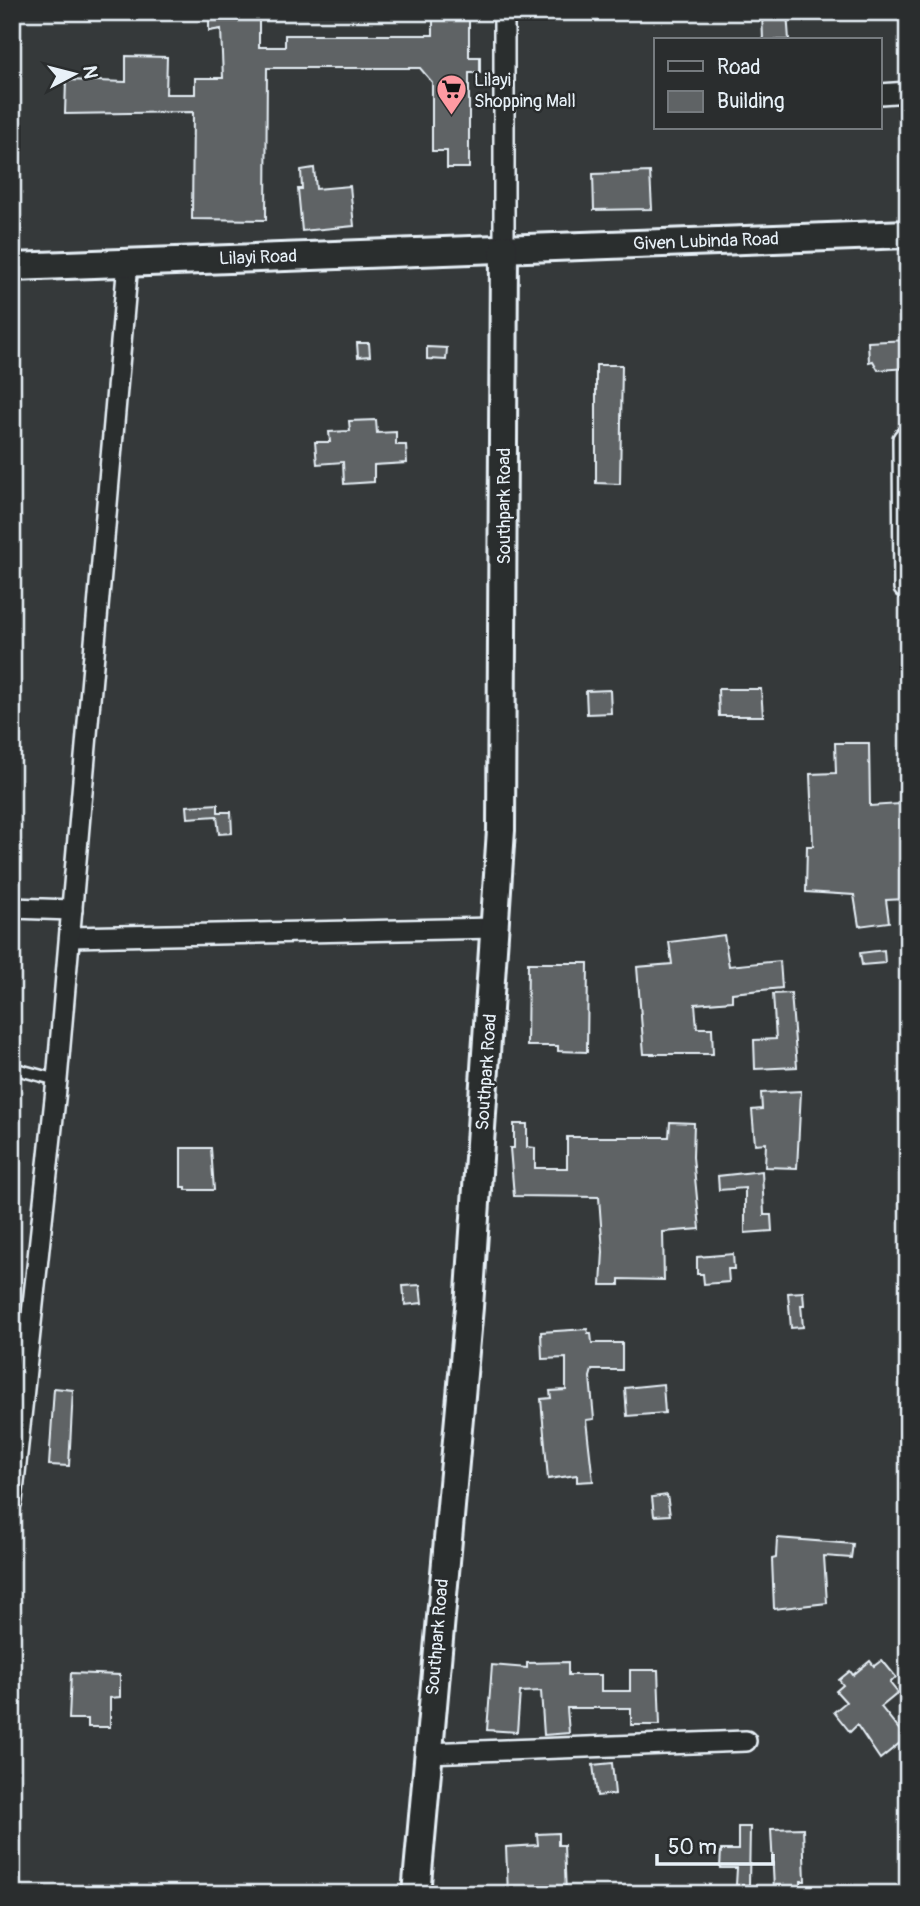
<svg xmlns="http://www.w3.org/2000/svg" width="920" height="1906" font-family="Pangolin,sans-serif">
	<rect width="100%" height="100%" fill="#35393a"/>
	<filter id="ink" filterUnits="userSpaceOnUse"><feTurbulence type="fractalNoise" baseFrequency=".0143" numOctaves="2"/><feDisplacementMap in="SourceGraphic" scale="14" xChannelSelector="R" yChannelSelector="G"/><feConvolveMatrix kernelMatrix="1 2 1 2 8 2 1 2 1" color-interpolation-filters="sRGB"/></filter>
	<g filter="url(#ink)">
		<g fill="#5f6365" stroke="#e8f1f8" stroke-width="2">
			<polygon points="230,12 255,12 256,19 259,19 259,47 285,47 285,35 433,35 433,12 469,12 469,57 480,57 480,73 469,73 469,168 447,168 447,151 432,151 432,82 420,68 267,68 266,220 192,219 193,112 65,114 66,80 126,82 126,56 167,57 166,94 195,94 195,78 223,78 221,29 209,31 209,15"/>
			<polygon points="762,12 787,12 789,40 763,40"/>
			<polygon points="314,168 316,189 350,186 354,226 302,231 298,189 302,189 301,170"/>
			<polygon points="650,172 652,209 594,210 593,174"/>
			<polygon points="908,340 908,368 878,370 873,361 869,362 868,342"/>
			<polygon points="357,343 369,343 370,356 358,357"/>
			<polygon points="427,347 447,348 446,360 427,359"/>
			<polygon points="596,365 622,365 620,484 596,483"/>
			<polygon points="376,420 377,433 396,432 396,445 406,445 407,463 374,465 374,482 344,484 343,462 317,464 315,442 330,442 329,432 350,431 349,421"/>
			<polygon points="718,689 761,689 763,716 719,716"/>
			<polygon points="610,690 611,713 587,714 586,691"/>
			<polygon points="835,743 869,743 870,806 900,804 905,899 886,900 889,922 859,926 854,895 806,892 807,846 813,846 810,774 836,773"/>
			<polygon points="218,804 218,812 231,812 232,833 219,834 217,816 188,818 187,806"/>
			<polygon points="724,935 729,966 780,961 782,988 732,993 732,1001 695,1004 697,1028 712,1028 713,1054 644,1054 637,967 672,964 669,942"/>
			<polygon points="884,950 885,963 862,965 860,953"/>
			<polygon points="528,963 588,963 587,1052 558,1051 558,1046 527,1046"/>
			<polygon points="791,993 797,1067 755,1069 754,1040 776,1039 773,994"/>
			<polygon points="801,1091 797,1168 765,1167 766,1143 755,1144 752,1110 762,1109 761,1093"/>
			<polygon points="670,1122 694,1123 693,1157 700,1229 663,1232 664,1280 619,1279 619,1285 601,1285 603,1252 599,1197 514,1196 510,1148 514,1148 514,1124 527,1124 527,1147 535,1148 535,1168 567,1168 567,1137 669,1137"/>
			<polygon points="181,1148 211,1148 214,1190 186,1190 186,1187 181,1187"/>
			<polygon points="762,1171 764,1215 771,1215 772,1231 745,1233 745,1188 719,1190 718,1176"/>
			<polygon points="733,1254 734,1269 728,1269 729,1282 704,1284 703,1274 697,1274 697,1257"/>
			<polygon points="420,1285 422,1303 405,1305 403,1286"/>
			<polygon points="803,1292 804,1305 801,1305 803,1327 791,1328 788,1293"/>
			<polygon points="587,1329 588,1333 591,1333 592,1343 622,1343 622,1370 592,1370 590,1377 594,1419 586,1420 593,1481 577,1482 577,1475 548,1479 541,1399 551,1398 550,1391 566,1390 566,1358 542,1359 541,1332"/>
			<polygon points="663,1384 665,1413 627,1416 625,1388"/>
			<polygon points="54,1388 73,1390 69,1466 49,1465"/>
			<polygon points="667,1495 670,1515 654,1516 652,1497"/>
			<polygon points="777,1538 853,1544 851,1558 824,1556 827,1603 774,1609 772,1559 776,1558"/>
			<polygon points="882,1660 896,1677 890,1683 898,1693 881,1707 906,1738 880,1759 857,1725 850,1732 834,1712 846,1702 836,1691 843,1685 839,1680 850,1671 853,1675 870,1661 874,1666"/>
			<polygon points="568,1662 568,1675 601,1675 601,1691 630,1691 630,1670 658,1670 660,1725 631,1725 631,1708 567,1708 569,1733 544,1735 541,1691 520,1692 517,1732 487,1730 492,1665 527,1668 527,1663"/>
			<polygon points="71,1673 120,1675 120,1697 110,1698 110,1727 88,1727 88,1719 69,1719"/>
			<polygon points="612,1763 615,1794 597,1796 593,1765"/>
			<polygon points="738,1827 750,1827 749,1885 736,1885 737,1868 720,1868 721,1850 738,1850"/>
			<polygon points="803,1828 805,1881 801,1881 801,1894 783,1894 783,1888 774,1889 771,1829"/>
			<polygon points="558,1833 558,1845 564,1845 566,1894 508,1894 506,1847 538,1845 537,1834"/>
		</g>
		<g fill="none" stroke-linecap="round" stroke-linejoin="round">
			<defs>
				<polyline id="lane" points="12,1068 57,1080"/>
				<g id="street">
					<polyline points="880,94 908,92"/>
					<polyline points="504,248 504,12"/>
					<polyline points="904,588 903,439 908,433"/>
					<polyline points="12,908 72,910"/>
					<polyline points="70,937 495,928"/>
					<polyline points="12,1501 57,1080 128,262"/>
					<polyline points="427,1753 746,1741"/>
				</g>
				<g id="secondary">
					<polyline points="12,267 908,234"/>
					<polyline points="416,1894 469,1307 501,830 504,248"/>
				</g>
			</defs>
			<use href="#lane" stroke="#e8f1f8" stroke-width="15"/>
			<use href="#street" stroke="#e8f1f8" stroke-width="24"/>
			<use href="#secondary" stroke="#e8f1f8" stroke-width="32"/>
			<use href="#lane" stroke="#2a2d2e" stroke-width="10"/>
			<use href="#street" stroke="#2a2d2e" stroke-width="19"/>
			<use href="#secondary" stroke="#2a2d2e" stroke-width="26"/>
		</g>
	</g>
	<defs>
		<symbol id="supermarket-pin" viewBox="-11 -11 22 30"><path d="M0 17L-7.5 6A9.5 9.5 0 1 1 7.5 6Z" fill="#ff9aa2" stroke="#2a2d2e"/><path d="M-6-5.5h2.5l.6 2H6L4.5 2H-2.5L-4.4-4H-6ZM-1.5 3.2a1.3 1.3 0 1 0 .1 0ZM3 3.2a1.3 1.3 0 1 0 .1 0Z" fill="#111"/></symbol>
	</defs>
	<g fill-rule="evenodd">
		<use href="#supermarket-pin" x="434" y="72" width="35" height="47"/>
	</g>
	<g text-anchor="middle" stroke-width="5" stroke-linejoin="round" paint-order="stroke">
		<g font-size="18" fill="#e8f1f8" stroke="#2a2d2e" text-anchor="start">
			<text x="474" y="86">Lilayi<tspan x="474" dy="21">Shopping Mall</tspan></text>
		</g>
		<g font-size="18" fill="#e8f1f8" stroke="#2a2d2e">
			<text transform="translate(706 241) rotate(-2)" y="6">Given Lubinda Road</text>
			<text transform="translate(258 257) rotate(-2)" y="6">Lilayi Road</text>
			<text transform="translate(504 506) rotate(-90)" y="6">Southpark Road</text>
			<text transform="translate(486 1072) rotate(-86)" y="6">Southpark Road</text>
			<text transform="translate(437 1637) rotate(-85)" y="6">Southpark Road</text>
		</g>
	</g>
	<rect width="920" height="1906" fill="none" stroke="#2a2d2e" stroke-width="42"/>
	<rect x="21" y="21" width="878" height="1864" fill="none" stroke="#e8f1f8" stroke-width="2.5" filter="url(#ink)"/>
	<rect x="654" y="38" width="228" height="91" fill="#2a2d2e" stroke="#767b7f" stroke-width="2"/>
	<rect x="668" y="61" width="35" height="10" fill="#2a2d2e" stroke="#767b7f" stroke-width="2"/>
	<text x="717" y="74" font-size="21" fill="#e8f1f8">Road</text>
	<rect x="668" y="91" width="35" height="21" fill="#5f6365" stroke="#767b7f" stroke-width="2"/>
	<text x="717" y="108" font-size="21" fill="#e8f1f8">Building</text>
	<g transform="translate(74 74) rotate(83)" stroke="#2a2d2e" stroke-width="5" paint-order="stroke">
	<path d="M0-5L12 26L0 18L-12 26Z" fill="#e8f1f8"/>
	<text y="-10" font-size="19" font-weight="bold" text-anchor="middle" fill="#e8f1f8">N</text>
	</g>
	<path d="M657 1854v10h116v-10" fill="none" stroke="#e8f1f8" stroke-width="3.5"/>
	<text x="668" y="1854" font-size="21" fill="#e8f1f8" stroke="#2a2d2e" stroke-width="5" paint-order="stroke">50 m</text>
</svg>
